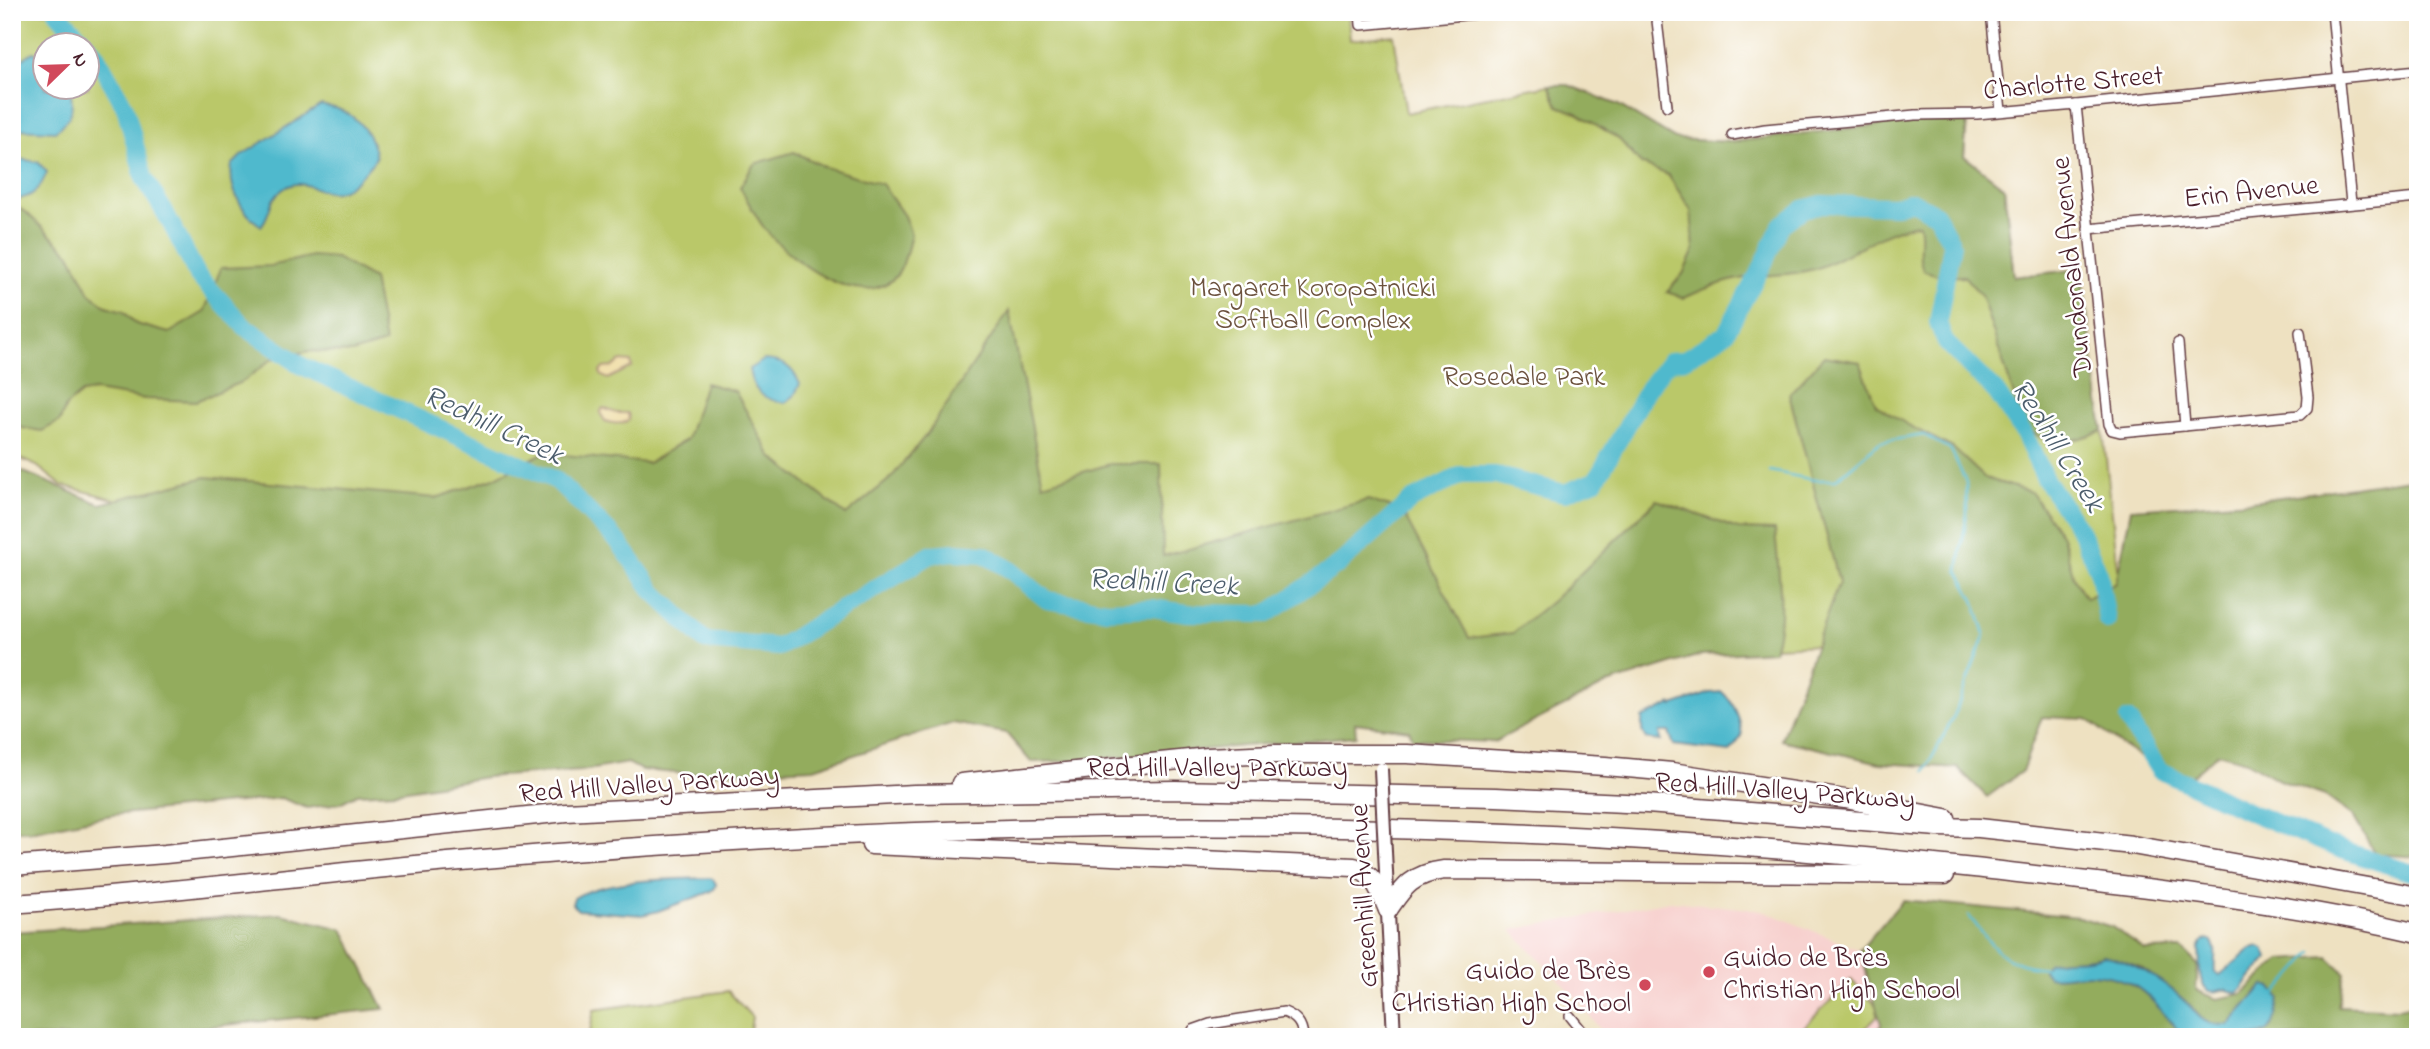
<svg xmlns="http://www.w3.org/2000/svg" width="2430" height="1049" font-family="'Indie Flower',sans-serif">
	<rect width="100%" height="100%" fill="#fff"/>
	<filter id="ink" filterUnits="userSpaceOnUse"><feTurbulence type="fractalNoise" baseFrequency=".0143" numOctaves="2"/><feDisplacementMap in="SourceGraphic" scale="14" xChannelSelector="R" yChannelSelector="G"/><feConvolveMatrix kernelMatrix="1 2 1 2 8 2 1 2 1" color-interpolation-filters="sRGB"/></filter>
	<filter id="wash" filterUnits="userSpaceOnUse"><feTurbulence type="fractalNoise" baseFrequency=".00686" numOctaves="4" result="noise"/><feDisplacementMap in="SourceGraphic" scale="28" xChannelSelector="R" yChannelSelector="G"/><feGaussianBlur stdDeviation="1.57" result="paint"/><feColorMatrix in="noise" values="0 0 0 0 0 0 0 0 0 0 0 0 0 0 0 0 0 1.4 0 .05"/><feComposite in="paint" operator="in"/></filter>
	<g filter="url(#wash)">
		<rect width="100%" height="100%" fill="#eee1c1"/>
		<polygon fill="#f7d0ce" points="1670,901 1762,910 1860,950 1881,1024 1878,1037 1606,1037 1573,994 1511,930"/>
		<g fill="#bac869" stroke="#82744a" stroke-width="2" fill-rule="evenodd">
			<path d="M12,12H1348L1350,40L1394,35L1406,113L1549,85H1568L1618,105L1675,139L1731,142L1924,120H1967L1964,156L2004,187L2014,277L2081,269L2103,431L2125,633L1541,656L835,517L121,501L61,485L37,466L12,455ZM46,46H88V88H46Z"/>
			<polygon points="1851,980 1882,1011 1856,1037 1794,1037"/>
			<polygon points="728,991 752,1017 749,1037 589,1037 594,1010"/>
		</g>
		<g fill="#93ac5d" stroke="#6e6644" stroke-width="2">
			<path d="M1549,85H1568L1618,105L1675,139L1731,142L1924,120H1967L1964,156L2004,187L2014,277L2081,269L2103,431L2055,446L2030,431L2020,414L1981,295L1964,276L1943,277L1923,270C1916,252 1923,242 1919,224C1883,229 1854,254 1820,267C1798,275 1775,274 1751,277C1728,280 1705,288 1684,298L1667,292L1683,274L1694,250L1691,210L1668,175L1641,164L1619,139L1577,113L1558,106Z"/>
			<path d="M794,152L825,167L882,184L904,216L911,234C908,246 905,265 897,275C861,315 789,259 765,229C755,216 748,201 740,187L754,164Z"/>
			<polygon points="12,204 27,213 70,254 90,293 104,305 123,311 136,324 169,333 204,312 221,268 270,266 312,256 336,258 373,279 385,343 352,353 309,351 272,359 244,381 196,401 145,399 95,391 82,393 66,406 60,421 42,431 22,428 12,420"/>
			<path d="M1009,311L1043,484L1110,464H1161L1163,556L1368,500L1402,511L1469,638L1513,633L1553,600L1657,500L1738,529L1775,530C1778,569 1786,614 1774,651L1700,655L1607,684L1494,742L1413,739L1409,730L1355,723L1356,736L1076,761L1031,762L1006,733L953,723L814,768L689,774L641,770L628,763L581,771L486,777L395,792L357,794L340,803L307,808L281,798L112,815L30,831L12,830V467L100,504L206,477L436,498L494,478L543,453L648,463L687,439L705,383L735,391L772,457L846,515L891,478L927,434Z"/>
			<polygon points="1824,356 1860,362 1876,405 1908,425 1953,448 1985,478 2031,492 2062,536 2074,578 2086,598 2116,583 2131,509 2252,501 2418,478 2418,857 2375,854 2353,816 2325,796 2279,780 2246,761 2218,753 2182,784 2120,744 2087,719 2042,717 2022,771 1987,797 1958,768 1880,763 1781,740 1839,582 1789,394"/>
			<path d="M1903,900L2079,917L2112,927L2145,950L2182,949L2198,965L2196,990L2217,999L2242,994L2281,960L2328,957L2345,973L2338,1006L2399,1009L2418,1004V1037H2256L2272,1024L2280,998L2259,990L2229,1025H2217L2205,1022L2183,999L2140,967L2104,955C2086,963 2067,957 2048,963L2043,970L2048,976C2063,978 2077,973 2092,974C2143,977 2154,1004 2185,1037H1878L1881,1024L1860,950Z"/>
			<polygon points="281,914 343,929 384,1009 107,1037 12,1037 12,932"/>
		</g>
		<g fill="#eeda9e" stroke="#9c7c64" stroke-width="2">
			<polygon points="621,361 631,362 632,367 608,379 602,376 600,372 603,368 612,367"/>
			<path d="M603,408L616,413H628L629,419C624,425 612,424 605,421L600,413Z"/>
		</g>
		<g fill="#4fb9cd" stroke="#4c6c7c" stroke-width="2">
			<path d="M33,52L45,58L46,88H70C74,109 73,118 55,131L17,129L12,148V66Z"/>
			<path d="M321,105C327,107 333,107 338,109C359,116 373,137 376,158C367,170 346,196 329,192C311,189 299,177 282,190C267,201 272,213 261,226C242,213 228,188 232,165L242,155Z"/>
			<path d="M12,158L38,162L47,172C40,190 33,198 12,200Z"/>
			<path d="M764,360C783,361 792,366 800,384L794,396L785,403C763,400 752,391 749,369Z"/>
			<path d="M1722,692C1735,704 1740,718 1742,736L1730,752L1674,745L1669,732H1660L1661,741L1646,739L1642,731V718L1672,704L1673,706L1710,693Z"/>
			<path d="M709,878L713,879L716,884L715,888L710,892L658,911L642,915L578,910L572,904L574,898C608,878 670,880 709,878Z"/>
			<path d="M2211,940C2219,951 2213,960 2215,972L2220,975L2251,949L2260,947L2265,950L2268,958L2238,993C2234,993 2231,991 2227,990C2220,988 2217,994 2210,991C2196,986 2201,960 2199,948L2203,941Z"/>
			<path d="M2104,955C2134,962 2161,979 2184,1000C2191,1007 2198,1018 2207,1022C2214,1025 2221,1025 2229,1025L2264,985L2271,987L2280,998C2277,1007 2276,1023 2269,1030C2256,1042 2204,1037 2185,1037C2152,1004 2145,977 2092,974C2077,973 2063,978 2048,976L2043,970L2048,963C2067,957 2086,963 2104,955Z"/>
		</g>
		<g fill="none" stroke-linecap="round" stroke-linejoin="round">
			<g stroke="#4fb9cd" stroke-width="2.5">
				<polyline points="1770,471 1814,480 1835,480 1880,442 1924,435 1951,450 1966,482 1967,513 1958,571 1974,600 1985,634 1954,716 1925,771"/>
				<path d="M1969,916C1996,950 2000,964 2046,968"/>
				<polyline points="2275,995 2313,952"/>
			</g>
			<g stroke="#4fb9cd" stroke-width="18">
				<polyline points="57,12 95,53 125,107 144,178 167,216 198,276 245,327 302,366 557,481 618,541 654,592 705,641 779,647 932,554 955,552 984,554 1009,569 1047,600 1107,610 1152,608 1188,613 1267,614 1338,565 1412,500 1461,475 1495,475 1564,493 1596,480 1649,387 1669,361 1683,360 1725,334 1763,265 1781,225 1803,209 1822,204 1895,206 1912,201 1936,214 1952,244 1938,322 1945,342 1996,392 2023,432 2045,479 2081,532 2099,573 2107,620"/>
				<polyline points="2128,720 2159,770 2252,813 2339,849 2409,872 2418,872"/>
			</g>
		</g>
	</g>
	<g filter="url(#ink)">
		<g fill="none" stroke-linecap="round" stroke-linejoin="round">
			<defs>
				<g id="street">
					<polyline points="1360,12 1361,25 1496,12"/>
					<polyline points="1656,12 1667,106"/>
					<polyline points="1991,12 2001,111"/>
					<polyline points="2332,12 2351,203"/>
					<polyline points="2076,105 2109,424 2112,430 2120,432 2300,415 2307,408 2308,397 2300,332"/>
					<polyline points="1732,135 1765,129 1915,115 1977,114 2076,105 2418,70"/>
					<polyline points="2088,229 2418,198"/>
					<polyline points="2178,343 2185,426"/>
					<polyline points="1570,1016 1587,1037"/>
					<path d="M1193,1030L1210,1024L1284,1012C1296,1017 1302,1023 1303,1037"/>
				</g>
				<polyline id="secondary" points="1386,872 1394,1037"/>
				<g id="highway">
					<polyline points="961,783 1208,757 1274,754 1407,754 1605,766 1672,772 1845,799 1946,818"/>
					<path d="M871,845L1354,867C1375,875 1380,891 1388,910"/>
					<polyline points="12,866 165,854 566,812 914,794 1175,790 1496,797 1647,804 1938,827 1979,828 2132,845 2418,896"/>
					<path d="M12,904C133,896 254,881 375,869C483,858 592,850 701,843C1125,815 1551,822 1974,868C2122,885 2272,899 2418,933"/>
					<path d="M1388,910C1404,886 1413,874 1444,870L1945,875"/>
				</g>
			</defs>
			<use href="#street" stroke="#633c42" stroke-width="12"/>
			<use href="#secondary" stroke="#633c42" stroke-width="16"/>
			<use href="#highway" stroke="#633c42" stroke-width="21"/>
			<use href="#street" stroke="#fff" stroke-width="9"/>
			<use href="#secondary" stroke="#fff" stroke-width="12"/>
			<use href="#highway" stroke="#fff" stroke-width="18"/>
			<defs>
				<polyline id="secondary-bridge" points="1381,769 1386,872"/>
			</defs>
			<use href="#secondary-bridge" stroke="#633c42" stroke-width="16" stroke-linecap="butt"/>
			<use href="#secondary-bridge" stroke="#fff" stroke-width="12"/>
		</g>
	</g>
	<g fill="#d1495b" stroke="#fff" stroke-width="2.5">
		<circle cx="1709" cy="972" r="7"/>
		<circle cx="1645" cy="985" r="7"/>
	</g>
	<g text-anchor="middle" stroke-width="5" stroke-linejoin="round" paint-order="stroke">
		<g font-size="28" fill="#4a1f2b" stroke="#fff">
			<text transform="translate(2073 81) rotate(-5)" y="10">Charlotte Street</text>
			<text transform="translate(2251 190) rotate(-6)" y="10">Erin Avenue</text>
			<text transform="translate(2070 267) rotate(-96)" y="10">Dundonald Avenue</text>
			<text x="1217" y="776">Red Hill Valley Parkway</text>
			<text transform="translate(649 783) rotate(-4)" y="10">Red Hill Valley Parkway</text>
			<text transform="translate(1785 789) rotate(4)" y="10">Red Hill Valley Parkway</text>
			<text transform="translate(1362 896) rotate(-93)" y="10">Greenhill Avenue</text>
		</g>
		<g font-size="28" fill="#6c523e" stroke="#fff">
			<text x="1313" y="296">Margaret Koropatnicki<tspan x="1313" dy="32">Softball Complex</tspan></text>
			<text x="1524" y="385">Rosedale Park</text>
		</g>
		<g font-size="28" fill="#4a1f2b" stroke="#fff" text-anchor="start">
			<text x="1723" y="966">Guido de Brès<tspan x="1723" dy="32">Christian High School</tspan></text>
			<text x="1631" y="979" text-anchor="end">Guido de Brès<tspan x="1631" dy="32">CHristian High School</tspan></text>
		</g>
		<g font-size="30" font-style="italic" fill="#4c5d6c" stroke="#fff">
			<text transform="translate(494 424) rotate(25)" y="10">Redhill Creek</text>
			<text transform="translate(2059 445) rotate(58)" y="10">Redhill Creek</text>
			<text transform="translate(1163 581) rotate(3)" y="10">Redhill Creek</text>
		</g>
	</g>
	<rect width="2430" height="1049" fill="none" stroke="#fff" stroke-width="42"/>
	<g transform="translate(66 66) rotate(67)"><circle r="33" fill="#ffffff" stroke="#b7a5aa" stroke-width="2"/>
	<path d="M0-5L12 26L0 18L-12 26Z" fill="#d1495b"/>
	<text y="-10" font-size="19" font-weight="bold" text-anchor="middle" fill="#4a1f2b">N</text>
	</g>
</svg>
